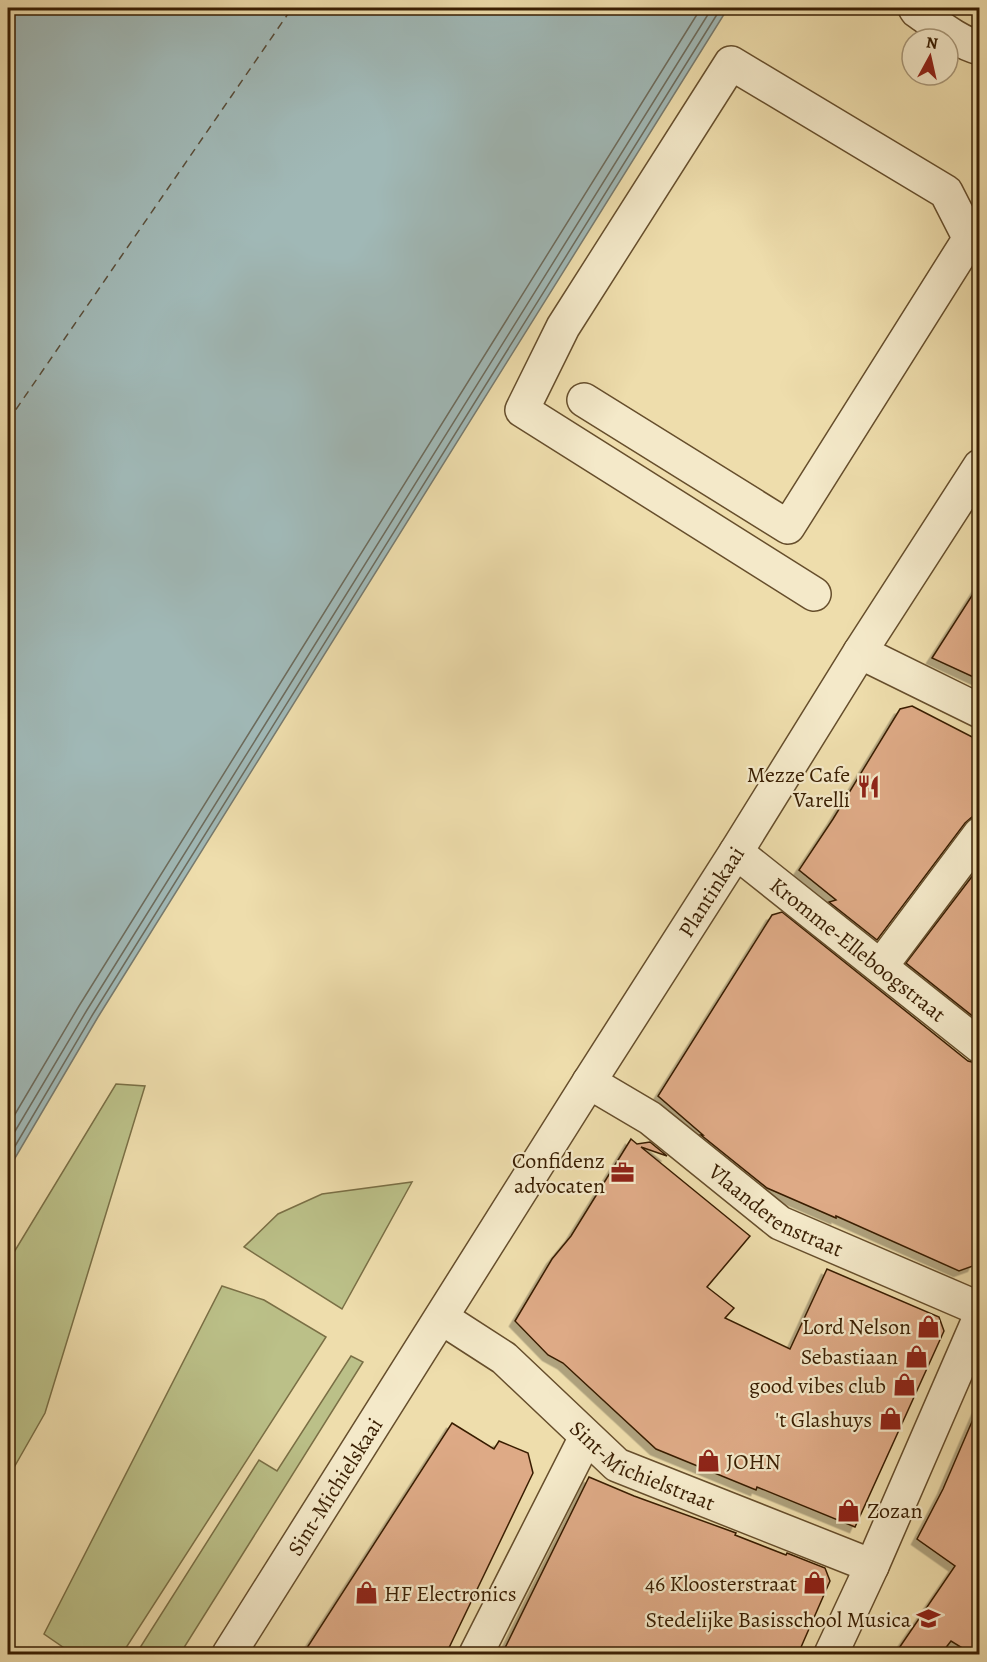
<svg xmlns="http://www.w3.org/2000/svg" width="987" height="1662" font-family="Alegreya,serif">
	<defs>
		<filter id="shadow"><feDropShadow dx="-5.5" dy="5.5" stdDeviation="0" flood-color="#0004"/></filter>
	</defs>
	<rect width="100%" height="100%" fill="#eeddac"/>
	<filter id="stains"><feTurbulence type="fractalNoise" baseFrequency=".00333" numOctaves="4"/><feColorMatrix values="0 0 0 0 .2 0 0 0 0 .09 0 0 0 0 .02 0 0 0 .5 -.17"/></filter>
	<radialGradient id="worn" r=".72"><stop offset=".6" stop-color="#630" stop-opacity="0"/><stop offset="1" stop-color="#630" stop-opacity=".3"/></radialGradient>
	<g fill="#bbc088" stroke="#7a6f45" stroke-width="1.5">
		<polygon points="116,1084 145,1086 45,1413 8,1478 8,1262"/>
		<polygon points="412,1182 342,1309 244,1247 278,1214 322,1194"/>
		<polygon points="222,1286 264,1300 326,1337 122,1654 73,1654 44,1634"/>
		<polygon points="351,1356 363,1362 180,1654 136,1654 259,1460 277,1471"/>
	</g>
	<polygon fill="#a0b8b6" stroke="#777a6e" stroke-width="1.5" points="8,8 728,8 98,1017 8,1170"/>
	<g fill="none" stroke-linecap="round" stroke-linejoin="round">
		<g stroke="#6c6b5c" stroke-width="1.5">
			<polyline points="8,1126 79,1006 701,8"/>
			<polyline points="8,1143 87,1010 712,8"/>
			<polyline points="8,1158 93,1014 721,8"/>
		</g>
		<polyline stroke="#584c38" stroke-width="1.5" stroke-dasharray="8 6" stroke-linecap="butt" points="8,421 292,8"/>
	</g>
	<g fill="#deaa86" stroke="#391e02" stroke-width="1.5" filter="url(#shadow)">
		<polygon points="980,583 980,680 932,658"/>
		<polygon points="912,706 980,741 980,816 972,817 965,823 877,940 829,902 836,900 799,870 833,819 900,709"/>
		<polygon points="980,866 980,1022 906,963"/>
		<polygon points="782,912 968,1061 980,1064 980,1252 973,1266 959,1271 836,1216 836,1218 767,1188 701,1135 703,1135 658,1096 772,915"/>
		<polygon points="631,1139 637,1144 650,1142 667,1156 641,1147 750,1236 707,1287 734,1308 725,1318 790,1349 827,1269 939,1317 944,1331 855,1527 757,1487 756,1490 656,1449 563,1363 548,1355 515,1321 552,1259 571,1236"/>
		<polygon points="980,1403 980,1654 972,1654 951,1641 941,1654 895,1654 955,1566 917,1539 943,1489"/>
		<polygon points="452,1423 494,1449 499,1441 528,1453 533,1473 446,1654 303,1654"/>
		<polygon points="589,1477 634,1496 736,1533 735,1535 786,1555 787,1553 825,1568 830,1581 798,1654 502,1654"/>
	</g>
	<g fill="none" stroke-linecap="round" stroke-linejoin="round">
		<defs>
			<g id="minor">
				<path d="M915,8L917,11C936,24 957,42 980,48"/>
				<polyline points="584,400 788,527 980,222"/>
				<polyline points="814,594 522,410 563,327 731,63 946,192 970,239"/>
				<polyline points="860,652 980,711"/>
				<path id="s1" d="M736,852L980,1046"/>
				<polyline points="881,966 980,834"/>
				<path id="s2" d="M589,1082L650,1118L780,1223L980,1309"/>
				<path id="s3" d="M442,1318L504,1358L617,1465L872,1566"/>
				<path id="s4" d="M229,1654L589,1082L736,852L860,652L980,466"/>
				<polyline points="476,1654 586,1437"/>
				<polyline points="831,1654 872,1566 980,1317"/>
			</g>
		</defs>
		<use href="#minor" stroke="#664e2c" stroke-width="36"/>
		<use href="#minor" stroke="#f4e9c9" stroke-width="33"/>
	</g>
	<defs>
		<symbol id="restaurant-bare" viewBox="-9 -9 18 18"><path d="M-5-6h1v4h1v-4h1v4h1v-4h1v5L-1.5 .5V6h-2V.5L-5-1ZM5-6V6H3V1.5H1.5Q1.5-4 5-6Z" fill="#8f2418" stroke="#f4e9c9" stroke-width="2.5" paint-order="stroke"/></symbol>
		<symbol id="office-bare" viewBox="-9 -9 18 18"><path d="M-6-3h4V-5.5h4V-3h4V5H-6ZM-1-4.5V-3h2v-1.5ZM-6 0V1H6V0Z" fill="#8f2418" stroke="#f4e9c9" stroke-width="2.5" paint-order="stroke"/></symbol>
		<symbol id="shop-bare" viewBox="-9 -9 18 18"><path d="M-5-2.5h2.3a2.7 3.5 0 0 1 5.4 0H5L5.5 6h-11ZM-1.5-2.5h3a1.5 2.3 0 0 0-3 0Z" fill="#8f2418" stroke="#f4e9c9" stroke-width="2.5" paint-order="stroke"/></symbol>
		<symbol id="school-bare" viewBox="-9 -9 18 18"><path d="M0-5L7-2L0 1L-7-2ZM-4 1L0 2.5L4 1V4Q0 6-4 4Z" fill="#8f2418" stroke="#f4e9c9" stroke-width="2.5" paint-order="stroke"/></symbol>
	</defs>
	<g fill-rule="evenodd">
		<use href="#restaurant-bare" x="852" y="770" width="33" height="33"/>
		<use href="#office-bare" x="606" y="1156" width="33" height="33"/>
		<use href="#shop-bare" x="912" y="1310" width="33" height="33"/>
		<use href="#shop-bare" x="900" y="1340" width="33" height="33"/>
		<use href="#shop-bare" x="888" y="1368" width="33" height="33"/>
		<use href="#shop-bare" x="874" y="1402" width="33" height="33"/>
		<use href="#shop-bare" x="692" y="1444" width="33" height="33"/>
		<use href="#shop-bare" x="832" y="1494" width="33" height="33"/>
		<use href="#shop-bare" x="798" y="1566" width="33" height="33"/>
		<use href="#shop-bare" x="350" y="1576" width="33" height="33"/>
		<use href="#school-bare" x="912" y="1602" width="33" height="33"/>
	</g>
	<g text-anchor="middle" stroke-width="4.5" stroke-linejoin="round" paint-order="stroke">
		<g font-size="22" fill="#391e02" stroke="#f4e9c9" text-anchor="end">
			<text x="850" y="782">Mezze Cafe<tspan x="850" dy="25">Varelli</tspan></text>
			<text x="605" y="1168">Confidenz<tspan x="605" dy="25">advocaten</tspan></text>
			<text x="911" y="1334">Lord Nelson</text>
			<text x="898" y="1364">Sebastiaan</text>
			<text x="886" y="1393">good vibes club</text>
			<text x="872" y="1427">'t Glashuys</text>
			<text x="726" y="1469" text-anchor="start">JOHN</text>
			<text x="867" y="1518" text-anchor="start">Zozan</text>
			<text x="797" y="1591">46 Kloosterstraat</text>
			<text x="384" y="1601" text-anchor="start">HF Electronics</text>
			<text x="911" y="1627">Stedelijke Basisschool Musica</text>
		</g>
		<g font-size="22" fill="#391e02" stroke="#f4e9c9">
			<text dy="8" stroke="none"><textPath href="#s4" startOffset="902">Plantinkaai</textPath></text>
			<text dy="8" stroke="none"><textPath href="#s1" startOffset="156">Kromme-Elleboogstraat</textPath></text>
			<text dy="8" stroke="none"><textPath href="#s2" startOffset="228">Vlaanderenstraat</textPath></text>
			<text dy="8" stroke="none"><textPath href="#s3" startOffset="252">Sint-Michielstraat</textPath></text>
			<text dy="8" stroke="none"><textPath href="#s4" startOffset="198">Sint-Michielskaai</textPath></text>
		</g>
	</g>
	<rect width="987" height="1662" fill="none" stroke="#eeddac" stroke-width="30"/>
	<rect x="9" y="9" width="969" height="1644" fill="none" stroke="#391e02" stroke-width="3"/>
	<rect x="15" y="15" width="957" height="1632" fill="none" stroke="#391e02" stroke-width="1.5"/>
	<g transform="translate(930 57) rotate(8)"><circle r="28" fill="#f4e9c9" stroke="#a99879" stroke-width="1.5"/>
	<path d="M0-4.5L10 22L0 15L-10 22Z" fill="#8f2418"/>
	<text y="-9" font-size="16" font-weight="bold" text-anchor="middle" fill="#391e02">N</text>
	</g>
	<rect width="100%" height="100%" filter="url(#stains)"/>
	<rect width="100%" height="100%" fill="url(#worn)"/>
</svg>
